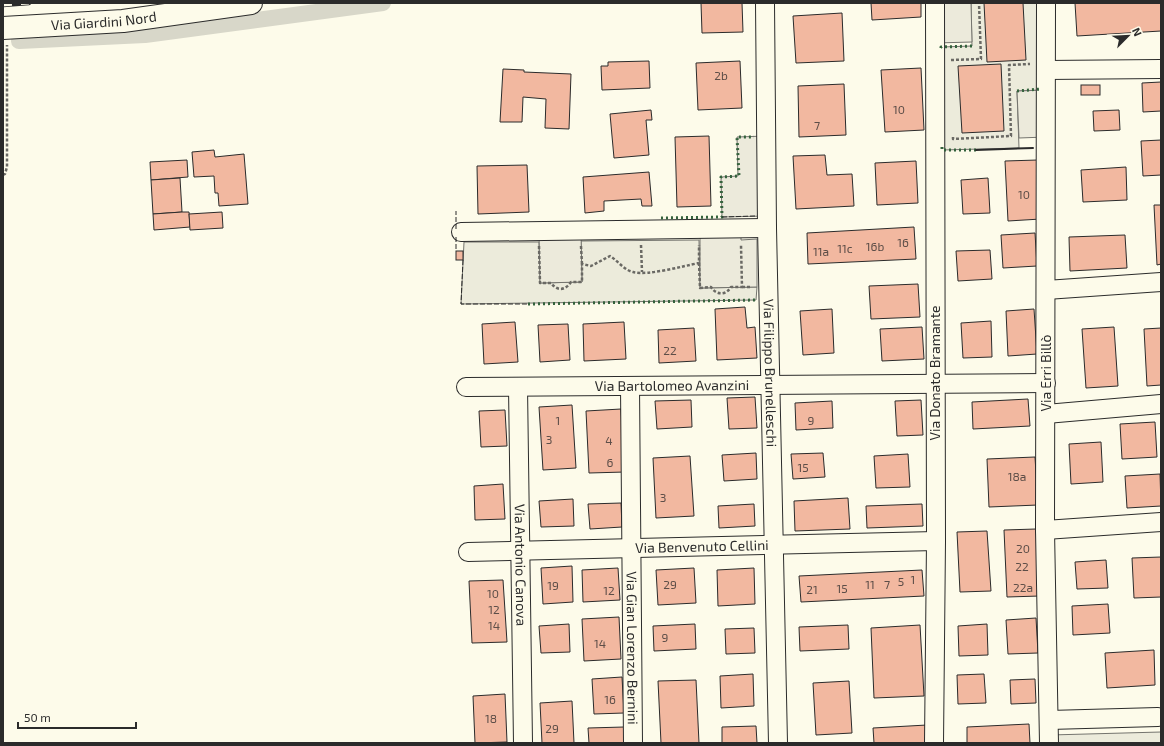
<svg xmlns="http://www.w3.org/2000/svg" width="1164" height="746" font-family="'Exo 2',sans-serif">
	<rect width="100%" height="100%" fill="#fdfbea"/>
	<g fill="#ecebdb" stroke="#74746e">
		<polygon points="971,3 1039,3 1041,90 1017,91 1019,148 942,150 941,47 972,46"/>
		<polygon points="699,240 700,288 757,287 756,300 461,304 464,242 539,242 540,283 582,282 581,241"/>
		<polygon points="1161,732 1161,743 1050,743 1050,735"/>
	</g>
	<g fill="#eceadb" stroke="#74746e">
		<polygon points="935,3 971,3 972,42 935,43"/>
		<polygon points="1046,90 1046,137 1019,138 1017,91"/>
		<polygon points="766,136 767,216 722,217 721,177 738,176 737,137"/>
		<polygon points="741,228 741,240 757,239 757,287 700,288 700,229"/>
		<polygon points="539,231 581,231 582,282 540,283"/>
	</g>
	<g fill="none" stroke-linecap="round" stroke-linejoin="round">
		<polyline stroke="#d8d7c9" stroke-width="16" points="19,41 145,35 383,3"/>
	</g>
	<g fill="#f2b8a0" stroke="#2b2b2b">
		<polygon points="701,3 742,3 743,32 702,33"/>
		<polygon points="871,3 921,3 921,17 872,20"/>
		<polygon points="984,3 1023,3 1026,60 987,62"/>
		<polygon points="1075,3 1161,3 1161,31 1077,36"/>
		<polygon points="842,13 844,61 796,63 793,16"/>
		<polygon points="649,61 650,88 602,90 601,66 608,66 608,62"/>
		<polygon points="740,61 742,108 698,110 696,63"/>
		<polygon points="1001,64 1004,131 962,133 958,66"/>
		<polygon points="921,68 924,130 885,132 881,70"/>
		<polygon points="503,69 524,70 524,72 571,74 569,129 545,128 546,99 523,97 522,122 500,122"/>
		<polygon points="1161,82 1161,111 1143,112 1142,83"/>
		<polygon points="844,84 846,135 799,137 798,86"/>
		<rect x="1081" y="85" width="19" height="10"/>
		<polygon points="651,110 652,120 646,120 649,155 614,158 610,114"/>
		<polygon points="1119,110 1120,130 1094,131 1093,111"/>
		<polygon points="709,136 711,206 677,207 675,137"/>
		<polygon points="1161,140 1161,175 1143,176 1141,141"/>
		<polygon points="214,150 215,157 244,154 248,204 219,206 218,193 215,193 214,176 194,177 192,152"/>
		<polygon points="825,155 827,175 852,174 854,206 796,209 793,156"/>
		<polygon points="187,160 188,177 151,180 150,162"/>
		<polygon points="1038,160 1041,219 1008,221 1005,161"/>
		<polygon points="916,161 918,203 877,205 875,163"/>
		<polygon points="527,165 529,212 478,214 477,166"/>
		<polygon points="1126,167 1127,200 1083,202 1081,170"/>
		<polygon points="649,172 652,206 642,206 641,199 604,201 604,211 585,213 583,177"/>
		<polygon points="180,178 182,212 153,214 151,180"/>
		<polygon points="988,178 990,213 963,214 961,180"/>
		<polygon points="1154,205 1161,205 1161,264 1157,265"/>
		<polygon points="182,212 189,212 190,227 154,230 153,214"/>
		<polygon points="222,212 223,228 190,230 189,214"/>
		<polygon points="914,227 916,259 808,264 807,233"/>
		<polygon points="1035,233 1037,266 1003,268 1001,235"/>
		<polygon points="1125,235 1127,268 1070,271 1069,237"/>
		<polygon points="990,250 992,279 958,281 956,251"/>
		<rect x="456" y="251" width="7" height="9"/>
		<polygon points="918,284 920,317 871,319 869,286"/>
		<polygon points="745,307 747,328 755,327 757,358 717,360 715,309"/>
		<polygon points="832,309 834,353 803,355 800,311"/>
		<polygon points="1034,309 1037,354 1008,356 1006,311"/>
		<polygon points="991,321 992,357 963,358 961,323"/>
		<polygon points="515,322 518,362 484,364 482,324"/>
		<polygon points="624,322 626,359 584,361 583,324"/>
		<polygon points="568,324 570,360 540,362 538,325"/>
		<polygon points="922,327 924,359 882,361 880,329"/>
		<polygon points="1114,327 1118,386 1086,388 1082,329"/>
		<polygon points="694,328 696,361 659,363 658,330"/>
		<polygon points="1161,328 1161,385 1147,386 1144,329"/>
		<polygon points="755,397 757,428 729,429 727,398"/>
		<polygon points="1028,399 1030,426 973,429 972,402"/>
		<polygon points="691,400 692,427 657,429 655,401"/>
		<polygon points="921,400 923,435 897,436 895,401"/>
		<polygon points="832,401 833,428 796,430 795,403"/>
		<polygon points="572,405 576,468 543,470 539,407"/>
		<polygon points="621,409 625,472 589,473 586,411"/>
		<polygon points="505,410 507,446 481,447 479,411"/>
		<polygon points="1155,422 1157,457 1122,459 1120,424"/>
		<polygon points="1101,442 1103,482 1071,484 1069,444"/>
		<polygon points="756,453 757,479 724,481 722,455"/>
		<polygon points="823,453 825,477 793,479 791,454"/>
		<polygon points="908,454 910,487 876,488 874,456"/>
		<polygon points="690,456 694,516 656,518 653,458"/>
		<polygon points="1035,457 1038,505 989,507 987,459"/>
		<polygon points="1160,474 1161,506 1127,508 1125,476"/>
		<polygon points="503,484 505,519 475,520 474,486"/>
		<polygon points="848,498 850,529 795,531 794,501"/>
		<polygon points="573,499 574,526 541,527 539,501"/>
		<polygon points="621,503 622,527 590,529 588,504"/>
		<polygon points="754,504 755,526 719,528 718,506"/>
		<polygon points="922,504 923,526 867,528 866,506"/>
		<polygon points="1036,529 1040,596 1007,597 1004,530"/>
		<polygon points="987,531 991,591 960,592 957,532"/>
		<polygon points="1161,557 1161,597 1134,598 1132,558"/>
		<polygon points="1106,560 1108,588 1077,589 1075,562"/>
		<polygon points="572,566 573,602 543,604 541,568"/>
		<polygon points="618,568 620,600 583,602 582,570"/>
		<polygon points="694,568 696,603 658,605 656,570"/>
		<polygon points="754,568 755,604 718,606 717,570"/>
		<polygon points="922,570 924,596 801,602 799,576"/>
		<polygon points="503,580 507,642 472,643 469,581"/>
		<polygon points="1108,604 1110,633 1073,635 1072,606"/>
		<polygon points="619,617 621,659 584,661 582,619"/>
		<polygon points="1036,618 1038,653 1008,654 1006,620"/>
		<polygon points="569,624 570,652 541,653 539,626"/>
		<polygon points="695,624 696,649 654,651 653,626"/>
		<polygon points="987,624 988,655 959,656 958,626"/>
		<polygon points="848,625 849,649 800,651 799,627"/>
		<polygon points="920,625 924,696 874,698 871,628"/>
		<polygon points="754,628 755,653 726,654 725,629"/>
		<polygon points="1154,650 1155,685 1107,688 1105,653"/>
		<polygon points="753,674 754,706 721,708 720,676"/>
		<polygon points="984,674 986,703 958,704 957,675"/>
		<polygon points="622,677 624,713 594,714 592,679"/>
		<polygon points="1035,679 1036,703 1011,704 1010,680"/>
		<polygon points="696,680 699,743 661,743 658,681"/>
		<polygon points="849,681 852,733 816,735 813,683"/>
		<polygon points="505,694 507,742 475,743 473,696"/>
		<polygon points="572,701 574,743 542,743 540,703"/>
		<polygon points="1029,724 1030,743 967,743 967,727"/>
		<polygon points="927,725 928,743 874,743 873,728"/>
		<polygon points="756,726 757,743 722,743 722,727"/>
		<polygon points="624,727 625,743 589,743 588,728"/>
	</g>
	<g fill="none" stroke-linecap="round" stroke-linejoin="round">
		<defs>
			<g id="minor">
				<path id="s1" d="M765,3L767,228L778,743"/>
				<polyline points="1046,3 1045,530 1049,743"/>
				<polyline points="1046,70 1161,69"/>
				<polyline points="461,232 767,228"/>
				<polyline points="1046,290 1161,282"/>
				<path id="s2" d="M630,386L633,743"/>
				<path id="s3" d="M466,387L1046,383"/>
				<path id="s4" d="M518,387L523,743"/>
				<polyline points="1046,414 1161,404"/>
				<polyline points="1045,530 1161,522"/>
				<path id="s5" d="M468,552L936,541"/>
				<polyline points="1049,720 1158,717"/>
				<polyline points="934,743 936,541 935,3"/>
			</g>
			<g id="major">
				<path id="s6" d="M3,28L123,21L251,3"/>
			</g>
		</defs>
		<use href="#minor" stroke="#2b2b2b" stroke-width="20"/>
		<use href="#major" stroke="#2b2b2b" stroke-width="24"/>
		<g stroke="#6a6964" stroke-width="2.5" stroke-dasharray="3 2" stroke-linecap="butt">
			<polyline points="951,60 981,59 979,3"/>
			<polyline points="953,137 953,139 1011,136 1009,65 1030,64"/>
			<polyline points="3,175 5,174 7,167 7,45"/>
			<polyline points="641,245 642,272"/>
			<path d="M539,246L540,283H551C557,291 565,291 571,282H582V264L591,266L610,256C618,261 624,270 633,272C648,276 683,266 699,263V245"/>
			<polyline points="581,246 582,264"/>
			<path d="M699,263L700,288L711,287C717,296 726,295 731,287H742L741,245"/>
			<polyline points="742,287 752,287"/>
		</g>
		<use href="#minor" stroke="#fdfbea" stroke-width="18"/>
		<use href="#major" stroke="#fdfbea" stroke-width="22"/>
		<defs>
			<polyline id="rail" points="3,5 29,3"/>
		</defs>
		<use href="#rail" stroke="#2b2b2b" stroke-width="4.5"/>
		<use href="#rail" stroke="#fdfbea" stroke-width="3" stroke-dasharray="9" stroke-linecap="butt"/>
		<g stroke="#34623c" stroke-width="3" stroke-dasharray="2 3" stroke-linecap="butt">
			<polyline points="941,48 941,47 972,46"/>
			<polyline points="1017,91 1041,89"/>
			<polyline points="942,147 942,150 976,150"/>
			<polyline points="661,218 722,217 721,177 739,176 737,137 754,137"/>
			<polyline points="528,304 756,300"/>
		</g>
		<g stroke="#2b2b2b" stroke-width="1" stroke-dasharray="5 2" stroke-linecap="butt">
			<polyline points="722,217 755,216"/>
			<polyline points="456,229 456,211"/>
			<polyline points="456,237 456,251"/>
			<polyline points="463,260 461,304 528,304"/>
		</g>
		<polyline stroke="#2b2b2b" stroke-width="2" points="976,150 1033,148"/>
	</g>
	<g text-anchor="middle" stroke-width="3" stroke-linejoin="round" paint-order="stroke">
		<g font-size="12" fill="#5d4e48">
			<text x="721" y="80">2b</text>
			<text x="899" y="114">10</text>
			<text x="817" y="130">7</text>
			<text x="1024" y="199">10</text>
			<text x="903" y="247">16</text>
			<text x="875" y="251">16b</text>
			<text x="845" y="253">11c</text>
			<text x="821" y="256">11a</text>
			<text x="670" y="355">22</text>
			<text x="558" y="425">1</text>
			<text x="811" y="425">9</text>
			<text x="549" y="444">3</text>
			<text x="609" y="445">4</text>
			<text x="610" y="467">6</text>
			<text x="803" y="472">15</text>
			<text x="1017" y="481">18a</text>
			<text x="663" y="502">3</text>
			<text x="1023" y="553">20</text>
			<text x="1022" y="571">22</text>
			<text x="913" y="584">1</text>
			<text x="901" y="586">5</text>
			<text x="670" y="589">29</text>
			<text x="870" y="589">11</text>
			<text x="887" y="589">7</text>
			<text x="553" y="590">19</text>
			<text x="1023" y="592">22a</text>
			<text x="842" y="593">15</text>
			<text x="812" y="594">21</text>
			<text x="609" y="595">12</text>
			<text x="493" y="598">10</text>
			<text x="494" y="614">12</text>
			<text x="494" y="630">14</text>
			<text x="665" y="642">9</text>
			<text x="600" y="648">14</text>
			<text x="610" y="704">16</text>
			<text x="491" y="723">18</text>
			<text x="552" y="733">29</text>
		</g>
		<g font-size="14" fill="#2b2b2b" stroke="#fdfbea">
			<text dy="5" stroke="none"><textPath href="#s6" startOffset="101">Via Giardini Nord</textPath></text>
			<text dy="5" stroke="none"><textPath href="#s1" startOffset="370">Via Filippo Brunelleschi</textPath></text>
			<text transform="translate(935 373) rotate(-90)" y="5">Via Donato Bramante</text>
			<text transform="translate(1046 373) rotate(-90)" y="5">Via Erri Billò</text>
			<text dy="5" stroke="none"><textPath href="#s3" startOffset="206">Via Bartolomeo Avanzini</textPath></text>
			<text dy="5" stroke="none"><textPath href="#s5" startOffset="234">Via Benvenuto Cellini</textPath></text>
			<text dy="5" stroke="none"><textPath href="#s4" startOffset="178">Via Antonio Canova</textPath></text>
			<text dy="5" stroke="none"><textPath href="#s2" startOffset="262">Via Gian Lorenzo Bernini</textPath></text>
		</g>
	</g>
	<rect width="1164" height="746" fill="none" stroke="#2b2b2b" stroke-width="8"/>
	<g transform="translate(1128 36) rotate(66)" stroke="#fdfbea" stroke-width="3" paint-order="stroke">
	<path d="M0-3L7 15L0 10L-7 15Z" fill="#2b2b2b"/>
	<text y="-6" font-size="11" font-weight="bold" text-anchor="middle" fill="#2b2b2b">N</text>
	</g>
	<path d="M18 722v6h118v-6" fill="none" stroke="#2b2b2b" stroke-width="2"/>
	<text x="24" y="722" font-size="12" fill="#2b2b2b" stroke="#fdfbea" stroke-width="3" paint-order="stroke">50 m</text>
</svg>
